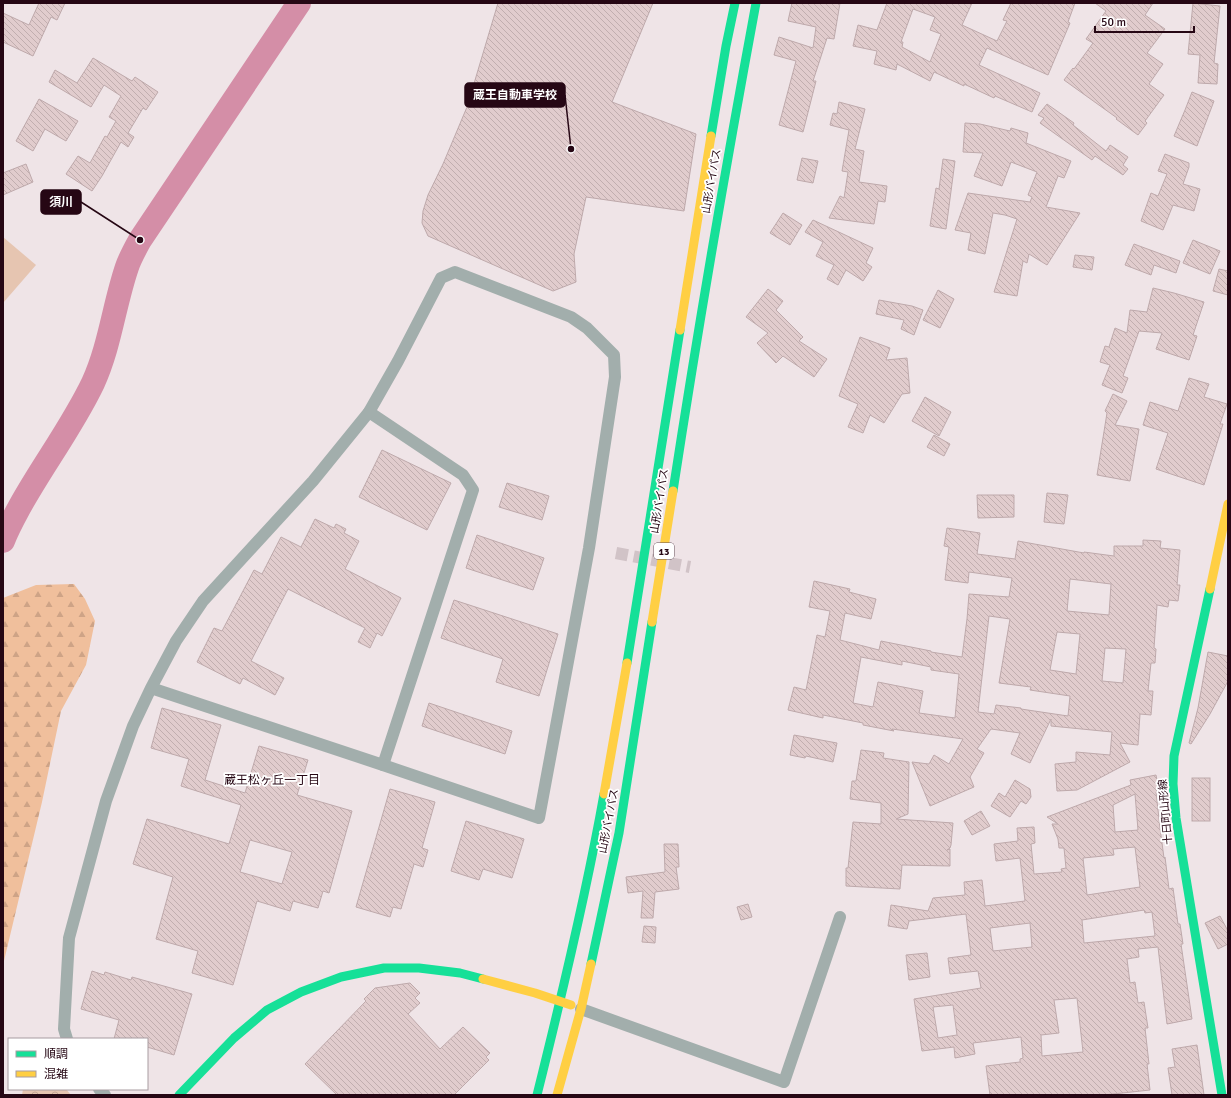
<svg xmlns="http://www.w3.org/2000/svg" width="1231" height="1098" font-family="Signika,'Noto Sans JP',sans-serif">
	<defs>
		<pattern id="forest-firs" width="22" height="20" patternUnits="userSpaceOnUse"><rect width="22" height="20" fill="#f0bf9c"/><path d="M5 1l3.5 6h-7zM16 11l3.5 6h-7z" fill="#cea386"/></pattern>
		<pattern id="park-crowns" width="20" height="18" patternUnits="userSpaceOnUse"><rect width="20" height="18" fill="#e6c5b1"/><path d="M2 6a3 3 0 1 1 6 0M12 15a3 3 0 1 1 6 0" fill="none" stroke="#c5a897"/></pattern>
		<pattern id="building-back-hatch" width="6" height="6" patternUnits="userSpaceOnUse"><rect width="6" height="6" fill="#e1cccd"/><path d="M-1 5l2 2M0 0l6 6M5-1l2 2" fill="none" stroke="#c1aeaf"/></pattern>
	</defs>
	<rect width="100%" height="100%" fill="#efe4e7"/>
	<polygon fill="#e6c5b1" points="3,237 36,265 3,303"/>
	<polygon fill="url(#forest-firs)" points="74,584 85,599 95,621 86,665 61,711 42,802 3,965 3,598 36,585"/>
	<polygon fill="url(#park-crowns)" points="23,1089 66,1089 71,1095 22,1095"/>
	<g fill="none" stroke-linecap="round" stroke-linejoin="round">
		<path stroke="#d48ea7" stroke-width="24" d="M3,541C7,530 13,519 19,508C42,466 72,427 93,383C110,346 114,305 127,267C130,258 135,249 140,240L299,3"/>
	</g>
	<g fill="url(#building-back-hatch)" stroke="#bea9ab" fill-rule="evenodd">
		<polygon points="39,3 65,3 57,20 51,17 33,56 3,42 3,13 29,25"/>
		<polygon points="498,3 653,3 612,102 696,134 684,211 586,197 574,254 576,282 553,291 428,236 422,223 423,211 428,195 443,164 467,107"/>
		<polygon points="792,3 840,3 834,39 827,38 813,81 816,81 803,132 779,125 796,61 774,55 779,37 813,48 816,27 788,21"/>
		<path d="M887,3H972L962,25L997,41L1007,21L1003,20L1011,3H1075L1068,22L1070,23L1048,75L987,48L979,65L1040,93L1032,112L995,96L994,98L964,84V86L934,72L930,81L897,64L896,70L874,64L877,51L853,46L858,25L877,30ZM913,9L935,17L930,30L941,34L930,62L902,47L903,42H901Z"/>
		<polygon points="1095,3 1153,3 1145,15 1165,29 1147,53 1163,64 1149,84 1164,95 1145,121 1147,123 1138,135 1116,119 1117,118 1064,80 1073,68 1074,69 1093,43 1086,39 1106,11"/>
		<polygon points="1193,3 1220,6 1214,63 1218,64 1217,84 1198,83 1200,55 1188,54"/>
		<polygon points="93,58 132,81 135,77 158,92 146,110 143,108 128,133 134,137 128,147 121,142 102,176 92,191 66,174 78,156 90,163 105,136 107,137 116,121 109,117 121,96 104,85 91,107 49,82 55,70 77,83"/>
		<polygon points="1192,92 1214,101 1197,146 1174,136 1185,110"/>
		<polygon points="39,99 78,121 66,141 45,129 33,151 16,141"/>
		<polygon points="839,102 865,109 855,149 864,151 859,182 887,186 885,202 878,201 874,224 829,218 840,196 844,198 848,172 842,171 849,130 830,125 833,113 837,114"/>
		<polygon points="1047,104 1074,123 1073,125 1106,151 1110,145 1128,157 1123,165 1128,169 1123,175 1095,156 1092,160 1040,123 1044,118 1038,115"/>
		<polygon points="965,123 980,124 1010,131 1011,128 1028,133 1026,143 1071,161 1064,178 1058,176 1046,207 1080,213 1047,265 1029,254 1027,263 1023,261 1017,296 994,292 1017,219 1005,215 993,213 985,254 968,250 971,233 955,230 968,193 1030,202 1032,197 1028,195 1037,172 1011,162 1002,186 974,176 983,153 963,152"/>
		<polygon points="1165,154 1189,163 1189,167 1183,184 1200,189 1194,211 1173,205 1163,230 1141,221 1151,193 1158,196 1167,174 1158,171"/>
		<polygon points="802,158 818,161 813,183 797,180"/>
		<polygon points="943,159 955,161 946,229 930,226 936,188 939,189"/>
		<polygon points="26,164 33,182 3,195 3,173"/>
		<polygon points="783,213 802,225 790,245 770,233"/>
		<polygon points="813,220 873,248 866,263 872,267 863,281 846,270 838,285 827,279 834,265 816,256 823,242 805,232"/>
		<polygon points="1193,240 1220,251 1210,274 1183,263"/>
		<polygon points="1134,244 1180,261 1176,273 1154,265 1151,275 1125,265"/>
		<polygon points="1075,255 1094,257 1092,270 1073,267"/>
		<polygon points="1219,269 1228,271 1228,295 1213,291"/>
		<polygon points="1153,288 1174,293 1204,302 1193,335 1197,336 1189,360 1156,349 1162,333 1139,331 1123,376 1128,378 1122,393 1102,385 1110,365 1100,362 1105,346 1109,347 1115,328 1127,333 1130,310 1147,312"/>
		<polygon points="768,289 783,301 776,310 803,337 799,341 827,359 814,377 783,356 776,363 757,343 768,333 746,317"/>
		<polygon points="938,290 954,299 940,328 923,320"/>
		<polygon points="879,300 912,306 923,310 914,335 901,329 904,320 876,314"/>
		<polygon points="860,337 890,348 886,360 907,358 910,393 902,394 884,423 870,415 863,433 848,427 858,404 839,396"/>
		<polygon points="1189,378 1209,384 1204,397 1227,404 1220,424 1223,424 1204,485 1156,469 1168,433 1143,425 1150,402 1178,411"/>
		<polygon points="1113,394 1127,401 1115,425 1139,429 1130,481 1097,475 1107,413 1105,411"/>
		<polygon points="925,397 951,412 939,436 912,421"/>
		<polygon points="934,435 950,444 944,456 927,447"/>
		<polygon points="382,450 451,483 427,530 359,497"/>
		<polygon points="507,483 549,496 542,520 499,507"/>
		<polygon points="1047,493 1068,495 1064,524 1044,522"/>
		<polygon points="977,495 1014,495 1014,517 978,518"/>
		<polygon points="315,519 334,528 336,524 346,529 344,533 359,541 345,569 401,598 382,636 377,633 370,648 358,642 365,628 288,589 251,661 284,678 275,695 243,678 240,684 197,662 214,628 222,631 254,570 262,574 281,537 301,547"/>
		<path d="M947,528L980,533L977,554L1015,559L1018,541L1084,553V552L1114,556V546H1143V540L1161,541L1160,548L1180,550L1177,585H1180L1178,601L1169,600L1168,607L1157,605L1154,648L1156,649L1155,663H1151L1148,691H1153L1151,715L1140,714L1138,745L1120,743L1130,762L1077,790L1057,791L1055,764L1076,762V752L1110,755L1112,732L1051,726V719L1030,763L1011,754L1020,733L991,729L977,749L984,753L970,777L974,787L930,806L912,762L929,764L934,755L949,764L963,739L892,729L894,731L863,725V723L823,715V718L788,710L794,687L806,690L817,635L825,637L830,611L809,607L814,581L850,589L849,592L876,599L871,619L845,613L840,640L879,650L881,641L931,651V652L962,657L967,619L969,594L1009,597L1012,578L969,572L968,583L945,580L949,547L944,546ZM1070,579L1111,584L1109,615L1067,611ZM989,616L1010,619L999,683L1031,687L1030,690L1070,696L1068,716L1021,709V708L996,705L994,714L978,712ZM1057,632L1080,634L1076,674L1050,670ZM1105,648L1126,649L1123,683L1102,681ZM861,657L902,665V661L931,667V670L959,674L955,718L919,713L923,691L878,682L873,707L853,703Z"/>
		<polygon points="477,535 544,558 533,590 466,568"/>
		<polygon points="454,600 558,634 539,696 496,682 503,659 441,638"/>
		<polygon points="1208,652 1228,656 1228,681 1210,714 1191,744 1189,743 1198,708"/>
		<polygon points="429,703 512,731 505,754 422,726"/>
		<path d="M162,708L221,725L205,780L245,793L259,746L308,760L297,795L352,811L329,893L323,891L318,908L293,901L290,911L257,901L233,985L192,973L198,951L156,939L173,877L133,864L147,819L229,844L241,805L181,786L189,759L151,748ZM250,840L292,852L282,884L240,872Z"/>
		<polygon points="794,735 837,743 833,762 806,756 805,758 790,755"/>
		<polygon points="861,750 884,753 883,758 909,762 908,814 896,819 953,823 951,845 950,848 947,850 950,849 950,866 902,865 900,889 846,886 846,868 848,868 853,822 881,824 881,803 850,799 852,781 856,781"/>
		<path d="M1156,775L1159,791L1156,792L1160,828L1164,858L1165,857L1169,889L1173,888L1178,924H1180L1183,944H1181L1192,1019L1167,1024L1158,947L1138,949L1139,957L1127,959L1130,983L1135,982L1138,1003L1144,1002L1148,1028H1145L1149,1064H1147L1150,1090L1104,1095H990L986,1066L1020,1062V1059L1023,1058L1021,1037L973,1043L975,1054L955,1058L954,1047L922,1051L914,999L981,988L978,971L950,974L948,958L971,955L966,914L909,921L907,929L888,926L891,905L928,911L933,898L965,895L964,882L982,880L985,906L1025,901L1020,858L996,861L994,844L1018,841L1017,828L1034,827L1035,843L1031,844L1034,874L1062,872L1061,869L1066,868L1064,848H1059L1058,839L1052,824H1058L1047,817L1131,785L1130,780ZM1135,794L1138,830L1115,832L1113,805ZM1135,847L1140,887L1087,895L1083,858L1114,855L1113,849ZM1144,910L1145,913L1152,912L1155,936L1084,943L1082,920ZM1030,923L1032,947L993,951L990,928ZM1077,998L1083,1052L1042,1056L1041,1035L1059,1033L1054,1000ZM953,1005L957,1035L938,1038L933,1007Z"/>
		<rect x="1192" y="778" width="18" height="43"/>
		<polygon points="1015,780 1030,789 1031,797 1026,804 1021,801 1010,817 991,806 999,793 1005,797"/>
		<polygon points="390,789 435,802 422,848 428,850 423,867 414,864 401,909 393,907 390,917 356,907"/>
		<polygon points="981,811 990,826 972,835 964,821"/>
		<polygon points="466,821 524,839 512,878 483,869 479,880 451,871"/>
		<polygon points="664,844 678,844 679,867 676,867 679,889 655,892 653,918 641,918 643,891 628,893 626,877 665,872"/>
		<polygon points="748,904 752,917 741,920 737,907"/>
		<polygon points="1220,916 1228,931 1228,944 1218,949 1205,923"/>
		<polygon points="644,926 656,927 655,943 642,942"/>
		<polygon points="927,953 930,977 909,980 906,955"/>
		<polygon points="92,971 104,975 105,972 131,980 132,977 192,994 174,1055 147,1047 147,1039 114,1039 119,1020 81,1009"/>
		<polygon points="410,983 420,993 415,998 420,1003 408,1014 440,1049 463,1027 490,1053 486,1057 489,1060 454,1095 337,1095 305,1064 366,1001 364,999 375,988"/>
		<polygon points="1197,1045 1204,1095 1172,1095 1168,1068 1175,1067 1172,1049"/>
	</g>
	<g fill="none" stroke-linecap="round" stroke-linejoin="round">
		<polyline stroke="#d1c3c7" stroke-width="12" stroke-dasharray="12 6" stroke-linecap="butt" points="616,553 690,567"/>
		<g stroke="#a2aeac" stroke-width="12">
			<polyline points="369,412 463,475 473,490 383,765"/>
			<polyline points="581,1009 784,1082 840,917"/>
			<polyline points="67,1039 64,1029 69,938 106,801 133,726 151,688 176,641 203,601 313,481 369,412 398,361 441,278 455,272 571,317 587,328 614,355 615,377 589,548 539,818 383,765 151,688"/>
			<polyline points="99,1089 105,1095"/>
		</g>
		<g stroke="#16e098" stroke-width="9">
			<polyline points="711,136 726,46 735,3"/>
			<path d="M673,491C698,328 726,165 756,3"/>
			<polyline points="1210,589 1174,756 1173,784 1176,818 1222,1095"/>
			<polyline points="627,663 680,330"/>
			<polyline points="591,964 619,833 652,622"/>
			<polyline points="179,1095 234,1038 267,1010 301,992 341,977 384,968 419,968 460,973 483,979"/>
			<path d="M537,1095C562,995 586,895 604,794"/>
		</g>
		<g stroke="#ffcf43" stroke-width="9">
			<polyline points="680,330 711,136"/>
			<polyline points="1210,589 1228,504"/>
			<polyline points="652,622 673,491"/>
			<polyline points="604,794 627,663"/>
			<polyline points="483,979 535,993 571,1005"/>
			<polyline points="557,1095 581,1009 591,964"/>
		</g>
	</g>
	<g text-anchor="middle" stroke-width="3.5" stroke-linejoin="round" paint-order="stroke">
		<rect fill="#fff" stroke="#67515a" stroke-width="1" x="654" y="543" width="20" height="16" rx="3"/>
		<g font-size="10" font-weight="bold" fill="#260714">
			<text x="664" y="555">13</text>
		</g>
		<g font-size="11" fill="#260714" stroke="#fff">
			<text transform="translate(711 181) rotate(-80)" y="4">山形バイパス</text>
			<text transform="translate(659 501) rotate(-81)" y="4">山形バイパス</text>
			<text transform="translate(1165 812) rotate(-95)" y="4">十日町山形線</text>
			<text transform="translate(608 821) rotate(-79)" y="4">山形バイパス</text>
		</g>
		<g font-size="12" fill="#260714" stroke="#fff">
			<text x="272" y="784">蔵王松ヶ丘一丁目</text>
		</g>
	</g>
	<path fill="none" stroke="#260714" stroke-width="1.5" d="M571 149L565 95M140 240L81 202"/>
	<g fill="#260714" stroke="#fff" stroke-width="1.5">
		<circle cx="571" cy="149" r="4"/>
		<circle cx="140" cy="240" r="4"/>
	</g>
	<g fill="#260714" stroke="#260714" stroke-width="1.5">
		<rect x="465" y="83" width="100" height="24" rx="4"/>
		<rect x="41" y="190" width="40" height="24" rx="4"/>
	</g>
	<g font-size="12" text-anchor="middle" font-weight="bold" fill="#fff">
		<text x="515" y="99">蔵王自動車学校</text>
		<text x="61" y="206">須川</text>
	</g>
	<rect width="1231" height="1098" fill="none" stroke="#260714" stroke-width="8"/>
	<rect x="8" y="1038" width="140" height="52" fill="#ffffff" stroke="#a89ca1"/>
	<rect x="16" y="1051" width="20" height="6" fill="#16e098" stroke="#a89ca1"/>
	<text x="44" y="1058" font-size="12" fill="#260714">順調</text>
	<rect x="16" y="1071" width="20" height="6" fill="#ffcf43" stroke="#a89ca1"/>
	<text x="44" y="1078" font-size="12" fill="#260714">混雑</text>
	<path d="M1095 26v6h99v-6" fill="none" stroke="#260714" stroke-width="2"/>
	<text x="1101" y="26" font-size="12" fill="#260714" stroke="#ffffff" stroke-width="3" paint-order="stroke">50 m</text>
</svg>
